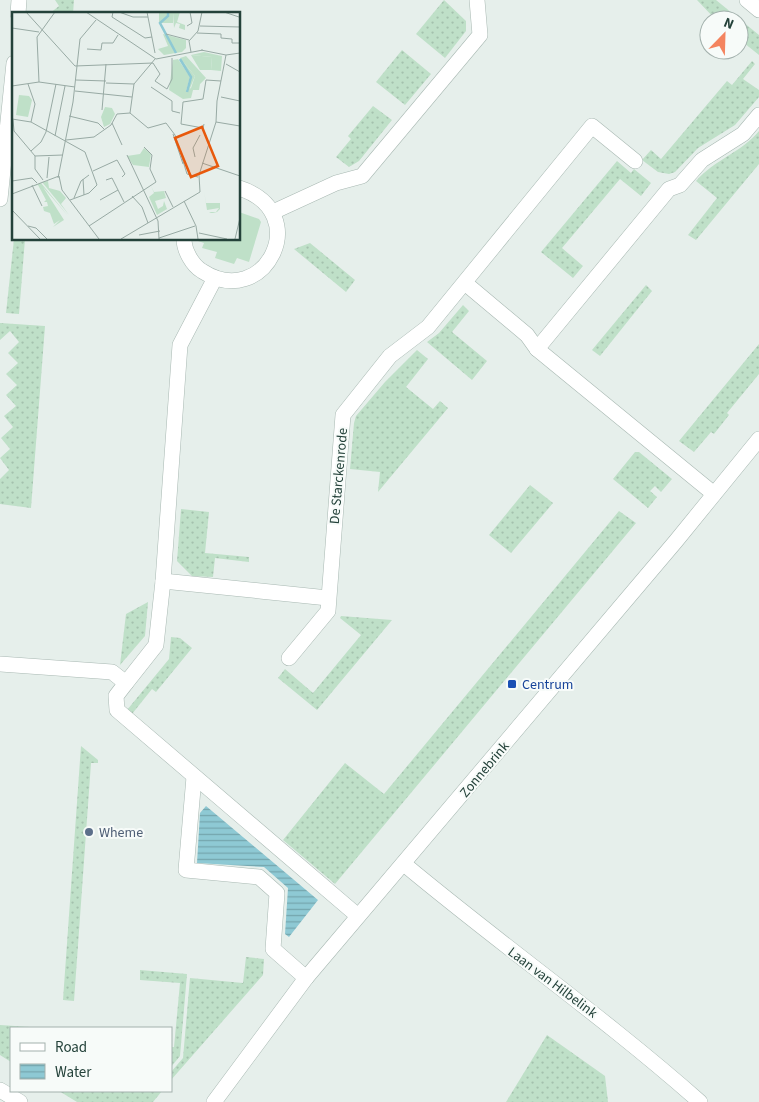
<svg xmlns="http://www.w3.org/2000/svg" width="759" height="1102" font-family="'Source Sans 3',sans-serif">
	<defs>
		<pattern id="grass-dots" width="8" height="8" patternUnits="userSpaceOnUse" patternTransform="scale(1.25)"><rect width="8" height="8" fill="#bfe0c8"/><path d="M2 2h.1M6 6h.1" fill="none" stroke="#a4c1ad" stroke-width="1.8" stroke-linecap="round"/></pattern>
		<pattern id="water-rules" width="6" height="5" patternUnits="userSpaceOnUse" patternTransform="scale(1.25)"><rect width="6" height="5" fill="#8ec9d4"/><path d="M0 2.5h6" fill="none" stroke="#74a5ad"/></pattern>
	</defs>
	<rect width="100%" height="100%" fill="#e6efeb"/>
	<g fill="url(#grass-dots)">
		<polygon points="55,0 74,0 73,14 49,14 59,6"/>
		<polygon points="444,0 466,21 466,31 445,58 416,34"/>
		<polygon points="697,0 716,0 759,35 759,55 739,39 739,20 716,20"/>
		<polygon points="402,50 431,74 405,105 376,82"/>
		<polygon points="752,61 755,64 743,79 759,90 759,97 735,125 698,148 675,172 669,174 658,172 642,160 651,150 661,159 727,81 732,85"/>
		<polygon points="373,106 392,120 359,161 349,167 336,157 351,139 348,136"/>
		<path d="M759,131V164L696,240L688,235L717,198L696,181C714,160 742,152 759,131Z"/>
		<polygon points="617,161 631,173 634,169 651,183 641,196 620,179 562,248 583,266 573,278 541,252"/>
		<polygon points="14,239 25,239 19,314 6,313"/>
		<polygon points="310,243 355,280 346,292 294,249"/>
		<polygon points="646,285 652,291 600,356 592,350"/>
		<polygon points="463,305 469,311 452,332 487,361 472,380 427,342 439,333"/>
		<polygon points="0,323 45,326 31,508 0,504 0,479 9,470 0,458 10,449 1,438 13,427 4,416 16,406 6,395 17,385 6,374 18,363 8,353 19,342 10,331 0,340"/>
		<polygon points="759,344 759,374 727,413 729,415 714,434 711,432 694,452 679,441"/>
		<polygon points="417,350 428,359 406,387 433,409 440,401 448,408 378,492 380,472 350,469 354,423 356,416 385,382"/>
		<polygon points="635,452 639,452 672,479 661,492 655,486 650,491 657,497 648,508 613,479"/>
		<polygon points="530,485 553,503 511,553 489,535"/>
		<polygon points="181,509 209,512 205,553 249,557 249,562 215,558 213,577 192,576 177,561"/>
		<polygon points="619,511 636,523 335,884 283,840 345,763 384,794"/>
		<polygon points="148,602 145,636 120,665 126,614"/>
		<polygon points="341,616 392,620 317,710 278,678 285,669 313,693 361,635 340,618"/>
		<polygon points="171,637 180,638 192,648 156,692 152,689 132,714 127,710 169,659"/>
		<polygon points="81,746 98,760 98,763 91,763 74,1001 63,1000"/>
		<polygon points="246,957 264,959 263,975 171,1080 171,1072 183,1058 190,978 243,983"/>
		<polygon points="140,970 187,974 180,1056 171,1067 171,1047 174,1047 180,983 140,980"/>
		<polygon points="0,1025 30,1027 11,1028 11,1062 0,1055"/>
		<polygon points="547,1035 605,1076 608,1102 506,1102"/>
		<polygon points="59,1091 162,1091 153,1102 77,1102"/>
	</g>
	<polygon fill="#bfe0c8" points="239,212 259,219 261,222 249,262 237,258 234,264 215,258 217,252 202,248 204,243 198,241 199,239 239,239"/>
	<polygon fill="url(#water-rules)" points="206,806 318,900 289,937 285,934 288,888 264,867 197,863 200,813"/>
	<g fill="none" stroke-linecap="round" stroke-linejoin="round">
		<defs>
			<g id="minor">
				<polyline points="747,0 759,10"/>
				<polyline points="18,14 19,0"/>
				<polyline points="0,199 14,63"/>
				<polyline points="273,212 336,183 362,176 480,35 477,0"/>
				<path d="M184,239C184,250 192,265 202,271C265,312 315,212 239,188"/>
				<polyline points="465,283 527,335 537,349 714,494"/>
				<polyline points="537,349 669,189 680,185 702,160 743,134 759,115"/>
				<polyline points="163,581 328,598"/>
				<polyline points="289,658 328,611 343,415 390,356 428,327 592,126 635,161"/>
				<polyline points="0,664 112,672 126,683 116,696 117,710 358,916"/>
				<polyline points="126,683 156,645 163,581 180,345 215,278"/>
				<polyline points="194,777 186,870 259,877 277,893 273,949 306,978"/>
				<path d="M404,864C501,945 605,1018 700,1102"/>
				<polyline points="0,1090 20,1102"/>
				<polyline points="214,1102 306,978 676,541 759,439"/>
			</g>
		</defs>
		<use href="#minor" stroke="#a8b8b2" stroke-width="16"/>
		<use href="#minor" stroke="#fff" stroke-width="15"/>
	</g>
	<rect fill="#1a4fb4" stroke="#f7fbf9" stroke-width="2" x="507" y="679" width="10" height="10" rx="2.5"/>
	<circle fill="#5c6f8a" stroke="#f7fbf9" stroke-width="2" cx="89" cy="832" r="5"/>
	<g text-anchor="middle" stroke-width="4" stroke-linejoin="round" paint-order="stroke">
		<g font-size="14" fill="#24423a" stroke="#f7fbf9">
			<text transform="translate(338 476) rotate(-85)" y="5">De Starckenrode</text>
			<text transform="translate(484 769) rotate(-50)" y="5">Zonnebrink</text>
			<text transform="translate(553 982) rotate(37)" y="5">Laan van Hilbelink</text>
		</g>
		<g font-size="14" fill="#164399" stroke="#f7fbf9" text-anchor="start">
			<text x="522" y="689">Centrum</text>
		</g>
		<g font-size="14" fill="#4e5e75" stroke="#f7fbf9" text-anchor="start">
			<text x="99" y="837">Wheme</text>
		</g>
	</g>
	<g transform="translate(12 12)">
		<rect width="228" height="228" fill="#e6efeb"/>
		<path d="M147,0H168L165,10L173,13V18L167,16L168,12L164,11L162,16L161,1V11H147ZM151,22L174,28V36L170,40L152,43L146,37L156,34ZM174,44L194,66L188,72L187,78H181L179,86L171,87L157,78L161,48L166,47L178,65L174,79L179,76L183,64L168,46ZM36,169L37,176L48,179L54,186L49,192L57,203L30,170ZM29,171L56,204L31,175L52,208L41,215L48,208L42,212L38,201L32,199L31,195L36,194L35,190H32L34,188L26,173L21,174ZM139,174L142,180L152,179L154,186L143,189L146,197L151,194L152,189L155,197L145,203L137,185L142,181ZM192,179L194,191H214H208V197L205,200L201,201H199L197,200H204L207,196L195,198Z" fill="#bfe0c8"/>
		<path d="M168,46L183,64L176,81L178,65Z" fill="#bfe0c8"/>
		<path d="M179,43L200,45L199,58H188ZM7,83L17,84L20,88L16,105L4,103Z" fill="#bfe0c8"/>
		<path d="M192,40L210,44L209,59L199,58L200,45L179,43ZM93,95L100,96L103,102L98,112L92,115L89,105ZM132,136L139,142L137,155L121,153L115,144L128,142Z" fill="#bfe0c8"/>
		<path fill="none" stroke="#8ec9d4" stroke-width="2.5" d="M156,0V4L148,11L164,41M168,47L179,65L175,80"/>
		<path fill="none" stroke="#98aaa4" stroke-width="1" d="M14,0L63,54M74,0L144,47L191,38M101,0L100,5L133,26L140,25M107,0L121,5H136M135,0L143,41M212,0L227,5M175,14L180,11L178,0M188,14L228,15M0,16L27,20M185,21L209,22V26L220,27V31H228M154,22L177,28M75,37L89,38L90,31H101L106,23M189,38L214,43L228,41M179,40L177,29L186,19L190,0M141,51L148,62L143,69L155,77L160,67V46M214,52L228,60M63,54L141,51M64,68L94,69M27,70L25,25L43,0M94,71L122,72M16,72L23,92L19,110M0,74L27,70L63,75M139,75L160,89V99L168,101M63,79L120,85M209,85L228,89M90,98L94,52M118,101L122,72L143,47M118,101L136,116L154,111M57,104L86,111L92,117M0,107L19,110L73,140L85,173L77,181L58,188M1,108L2,119L23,144V157L31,168M204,110L228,114M100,111L110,133M154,111L163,123L175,162L186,165M192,112L191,116L169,112L171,90L191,87L194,68L209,69M161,122L171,152M43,124L53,74M54,128L82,125L99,113L105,102L118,101M19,139L29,130L34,120L44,72M115,143L146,209L147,227M23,144L51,143M183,145L181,136L188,123M190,151L228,164M81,159L105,148L113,162L110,165M47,164L50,178L87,227M35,166L37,145M46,166L61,90L68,27L84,8M71,167L72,183M94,168L100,166L106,178M0,169L20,166L25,171M20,173L30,194M153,179L161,195M0,182L47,164M120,184L130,195L136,211M62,186L69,169L77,163M88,188L106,178L112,190M172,189L184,214L186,227M0,198L28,227M16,214L24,216L35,227M77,214L144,170L138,157L140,143L132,135M187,221L215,227M127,223L148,219M147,226L183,214M109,227L188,180L187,163L204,110L205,89L214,43M223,227L228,206"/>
		<path fill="#e8590c" fill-opacity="0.15" stroke="#e8590c" stroke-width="2.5" d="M190,115L206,154L179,165L163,126Z"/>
		<rect width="228" height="228" fill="none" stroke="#24423a" stroke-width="2.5"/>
	</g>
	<rect x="10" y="1027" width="162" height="65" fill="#f7fbf9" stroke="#a3b1ad"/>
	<rect x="20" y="1043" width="25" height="8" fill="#ffffff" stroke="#a3b1ad"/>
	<text x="55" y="1052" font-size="15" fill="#24423a">Road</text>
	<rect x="20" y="1064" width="25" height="15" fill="url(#water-rules)" stroke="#a3b1ad"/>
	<text x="55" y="1077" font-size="15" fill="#24423a">Water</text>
	<g transform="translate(724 35) rotate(23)"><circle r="24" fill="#f7fbf9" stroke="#a3b1ad"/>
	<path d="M0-4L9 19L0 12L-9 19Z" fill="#f4845f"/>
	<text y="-8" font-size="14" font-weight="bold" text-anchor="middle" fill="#24423a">N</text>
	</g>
</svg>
